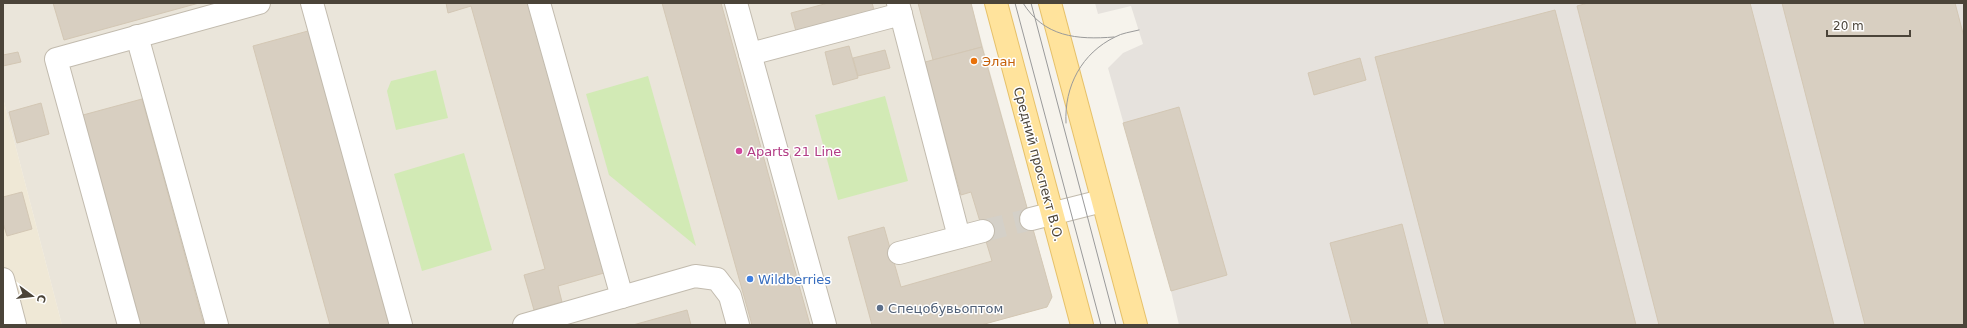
<svg xmlns="http://www.w3.org/2000/svg" width="1967" height="328" font-family="'DejaVu Sans',sans-serif">
	<rect width="100%" height="100%" fill="#f6f3ec"/>
	<polygon fill="#eae5da" points="3,3 971,3 1052,297 1047,307 981,325 62,325 3,98"/>
	<polygon fill="#e6e2dd" points="1095,3 1964,3 1964,325 1179,325 1171,291 1108,68 1123,53 1143,44 1131,6 1098,14"/>
	<polygon fill="#efe8d6" points="3,98 62,325 3,325"/>
	<g fill="#d2eab5">
		<polygon points="436,70 448,118 396,130 387,91 391,81"/>
		<polygon points="648,76 696,246 609,175 586,94"/>
		<polygon points="885,96 908,181 838,200 815,115"/>
		<polygon points="464,153 492,250 422,271 394,174"/>
	</g>
	<g fill="#d8cfc1" stroke="#d3c7b4">
		<polygon points="53,3 199,3 64,40"/>
		<polygon points="446,3 528,3 604,273 558,286 562,302 534,310 524,275 545,269 471,6 448,13"/>
		<polygon points="662,3 721,3 810,325 752,325"/>
		<polygon points="828,3 872,3 875,13 797,35 791,13"/>
		<polygon points="918,3 971,3 982,47 933,60"/>
		<polygon points="1588,3 1750,3 1834,325 1659,325 1577,6"/>
		<polygon points="1782,3 1955,3 1964,37 1964,325 1865,325"/>
		<polygon points="1555,10 1636,325 1445,325 1375,57"/>
		<polygon points="308,31 350,182 389,325 330,325 253,46"/>
		<polygon points="849,46 858,78 833,85 825,52"/>
		<polygon points="982,47 1052,297 1047,307 981,325 872,325 848,237 884,227 901,287 992,261 971,192 961,195 941,123 936,124 930,102 935,100 925,62"/>
		<polygon points="885,50 890,68 858,76 853,58"/>
		<polygon points="18,52 21,62 3,66 3,55"/>
		<polygon points="1360,58 1366,80 1314,95 1308,73"/>
		<polygon points="142,99 204,325 141,325 83,115"/>
		<polygon points="41,103 49,134 17,143 9,112"/>
		<polygon points="1179,107 1227,275 1171,291 1123,123"/>
		<polygon points="22,192 32,229 7,236 3,223 3,197"/>
		<polygon points="1402,224 1428,325 1352,325 1330,243"/>
		<polygon points="687,310 691,325 633,325"/>
	</g>
	<g fill="none" stroke-linecap="round" stroke-linejoin="round">
		<polyline stroke="#d4d0c8" stroke-width="22" stroke-dasharray="22 11" stroke-linecap="butt" points="983,231 1031,219"/>
		<defs>
			<g id="minor">
				<polyline points="312,3 401,325"/>
				<polyline points="539,3 622,297"/>
				<polyline points="736,3 825,325"/>
				<polyline points="898,3 959,237"/>
				<polyline points="137,36 217,325"/>
				<polyline points="750,54 901,14"/>
				<polyline points="1031,219 1102,201"/>
				<polyline points="899,253 983,231"/>
				<polyline points="3,279 15,325"/>
				<polyline points="129,325 56,59 259,3"/>
				<polyline points="524,325 695,276 717,279 730,296 738,325"/>
			</g>
			<g id="major">
				<polyline points="996,3 1082,325"/>
				<polyline points="1050,3 1136,325"/>
			</g>
		</defs>
		<use href="#minor" stroke="#c2bbae" stroke-width="24"/>
		<use href="#major" stroke="#e6c16a" stroke-width="24"/>
		<use href="#minor" stroke="#fff" stroke-width="22"/>
		<use href="#major" stroke="#ffe39c" stroke-width="22"/>
		<g stroke="#9a9a9a" stroke-width="1">
			<polyline points="1015,3 1101,325"/>
			<path d="M1023,3C1044,37 1077,40 1114,37"/>
			<polyline points="1031,3 1116,325"/>
			<path d="M1066,123C1064,86 1082,53 1115,37C1122,33 1131,32 1139,30"/>
		</g>
	</g>
	<circle fill="#e8710a" stroke="#fff" stroke-width="1.5" cx="974" cy="61" r="4"/>
	<circle fill="#d1479c" stroke="#fff" stroke-width="1.5" cx="739" cy="151" r="4"/>
	<circle fill="#3f7fe0" stroke="#fff" stroke-width="1.5" cx="750" cy="279" r="4"/>
	<circle fill="#5c6f8a" stroke="#fff" stroke-width="1.5" cx="880" cy="308" r="4"/>
	<g text-anchor="middle" stroke-width="3" stroke-linejoin="round" paint-order="stroke">
		<g font-size="13" fill="#c56008" stroke="#fff" text-anchor="start">
			<text x="982" y="66">Элан</text>
		</g>
		<g font-size="13" fill="#b23c85" stroke="#fff" text-anchor="start">
			<text x="747" y="156">Aparts 21 Line</text>
		</g>
		<g font-size="13" fill="#4b4439" stroke="#fff">
			<text transform="translate(1039 164) rotate(75)" y="5">Средний проспект В.О.</text>
		</g>
		<g font-size="13" fill="#366cbe" stroke="#fff" text-anchor="start">
			<text x="758" y="284">Wildberries</text>
		</g>
		<g font-size="13" fill="#4e5e75" stroke="#fff" text-anchor="start">
			<text x="888" y="313">Спецобувьоптом</text>
		</g>
	</g>
	<rect width="1967" height="328" fill="none" stroke="#4b4439" stroke-width="8"/>
	<g transform="translate(32 296) rotate(105)" stroke="#ffffff" stroke-width="3" paint-order="stroke">
	<path d="M0-3L7 15L0 10L-7 15Z" fill="#4b4439"/>
	<text y="-6" font-size="11" font-weight="bold" text-anchor="middle" fill="#4b4439">С</text>
	</g>
	<path d="M1827 30v6h83v-6" fill="none" stroke="#4b4439" stroke-width="2"/>
	<text x="1833" y="30" font-size="12" fill="#4b4439" stroke="#ffffff" stroke-width="3" paint-order="stroke">20 m</text>
</svg>
